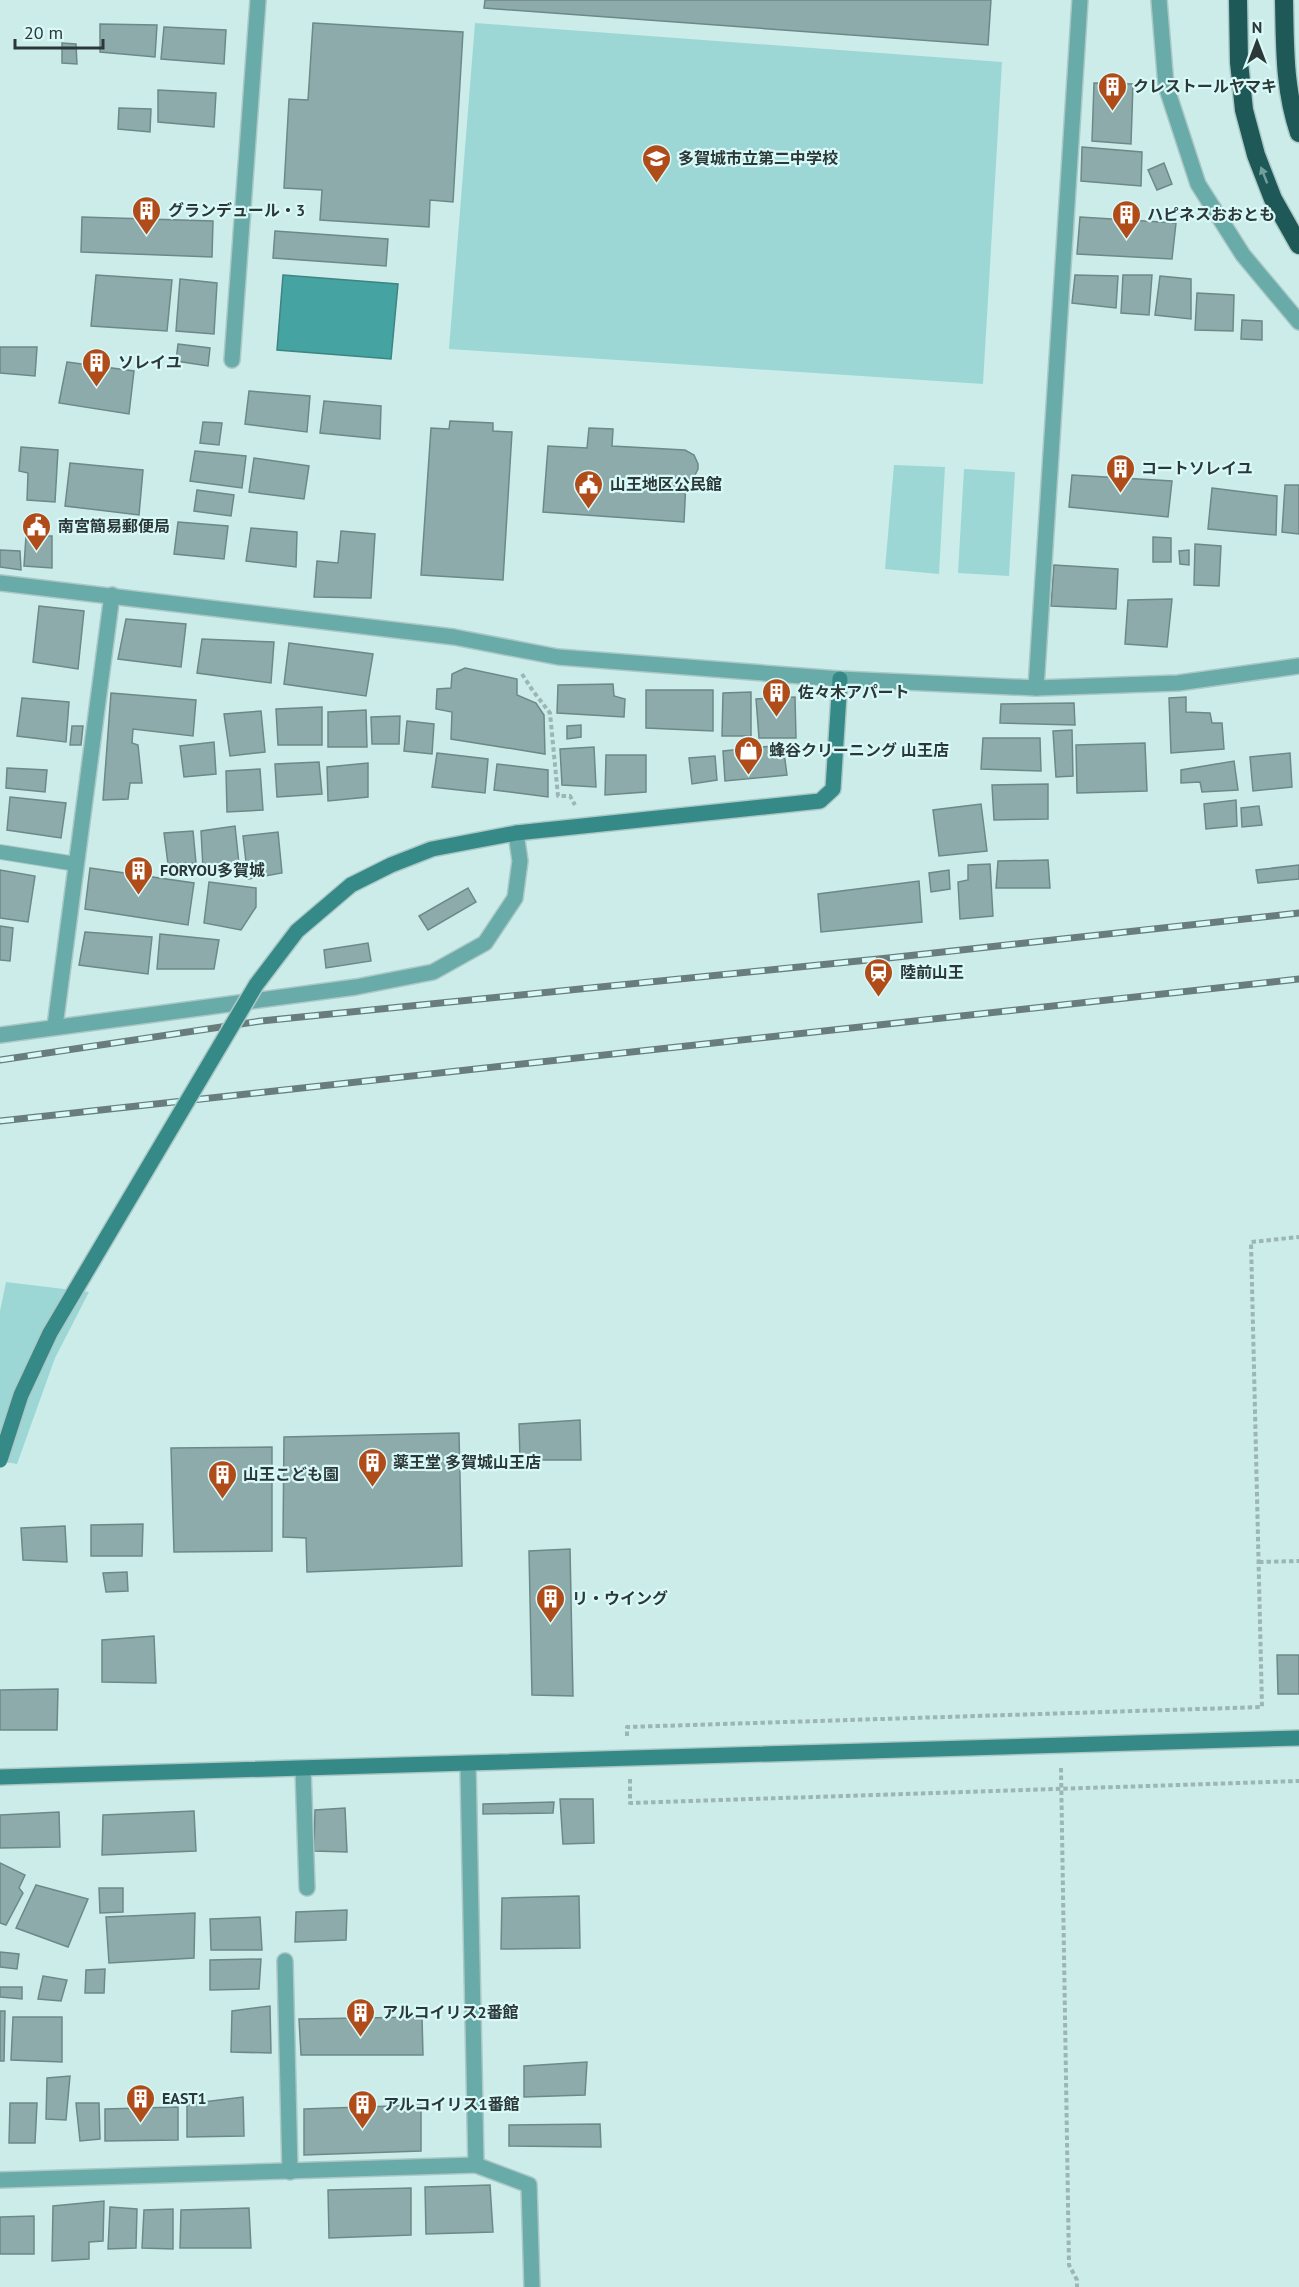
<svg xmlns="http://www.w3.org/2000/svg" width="1299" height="2287" font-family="'PT Sans','Noto Sans JP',sans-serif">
	<rect width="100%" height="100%" fill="#ccecea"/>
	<g fill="#9dd7d5">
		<polygon points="475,23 1002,62 983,384 449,349"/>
		<polygon points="894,465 945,467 939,574 885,569"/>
		<polygon points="964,469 1015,472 1009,576 958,573"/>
		<polygon points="6,1282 89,1292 55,1358 17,1464 0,1461 0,1311"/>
	</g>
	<polygon fill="#45a4a2" stroke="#3d8482" stroke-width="1.5" points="283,275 398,284 391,359 277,350"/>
	<g fill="#8dabaa" stroke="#6c8988" stroke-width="1.5">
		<polygon points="485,0 991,0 988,45 484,8"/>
		<polygon points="313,23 463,32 453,202 430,200 429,227 320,220 322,190 284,188 289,99 308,100"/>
		<polygon points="100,24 157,25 155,57 100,52"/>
		<polygon points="164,27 226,30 224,64 161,59"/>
		<polygon points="62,43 76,44 77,64 62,63"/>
		<polygon points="1094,83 1133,84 1131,144 1092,141"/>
		<polygon points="158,90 216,93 214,127 158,122"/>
		<polygon points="119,108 151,109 150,132 118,129"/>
		<polygon points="1082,147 1142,152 1141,186 1081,181"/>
		<polygon points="1164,163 1172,184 1157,190 1148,170"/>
		<polygon points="82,217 213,221 212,257 81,252"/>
		<polygon points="1080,217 1176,223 1172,259 1077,254"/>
		<polygon points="275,231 388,239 386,266 273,258"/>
		<polygon points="96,275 172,280 167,331 91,326"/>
		<polygon points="1075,275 1118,276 1116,308 1072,303"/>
		<polygon points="1123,275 1152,275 1149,315 1121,313"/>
		<polygon points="1160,276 1191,279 1191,319 1155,315"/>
		<polygon points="180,279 217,283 214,334 176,331"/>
		<polygon points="1197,293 1234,295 1233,331 1195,330"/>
		<polygon points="1242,320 1262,321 1262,340 1241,339"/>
		<polygon points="178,344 210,348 208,366 176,361"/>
		<polygon points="0,347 37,347 35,376 0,373"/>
		<polygon points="67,362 134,371 129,414 59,403"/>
		<polygon points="249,391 310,396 307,432 245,424"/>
		<polygon points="324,401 381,406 380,439 320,433"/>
		<polygon points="450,421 493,423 493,431 512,432 503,580 421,575 431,428 449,429"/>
		<polygon points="203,422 222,423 219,445 200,443"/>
		<polygon points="589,428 613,429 612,446 685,450 694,455 698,464 698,469 694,477 686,481 684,522 543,512 548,446 587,448"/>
		<polygon points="21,447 58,450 55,502 27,500 28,473 19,471"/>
		<polygon points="195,451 246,456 242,488 190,481"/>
		<polygon points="254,458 309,466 304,499 249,492"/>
		<polygon points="70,463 143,470 139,515 65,506"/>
		<polygon points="1072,475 1172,481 1168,517 1069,507"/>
		<polygon points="1285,485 1299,485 1299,534 1282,532"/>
		<polygon points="1212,488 1277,496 1276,535 1208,529"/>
		<polygon points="197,490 234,495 231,516 194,511"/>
		<polygon points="178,522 228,526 224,559 174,554"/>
		<polygon points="251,528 297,532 296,567 246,561"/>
		<polygon points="341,531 375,534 371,598 314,597 317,561 338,563"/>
		<polygon points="26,536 52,536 52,568 24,566"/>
		<polygon points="1153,537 1171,538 1171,562 1153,562"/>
		<polygon points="1195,544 1221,546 1219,586 1194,585"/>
		<polygon points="0,550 20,551 21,570 0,567"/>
		<polygon points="1189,550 1189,565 1180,564 1179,551"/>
		<polygon points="1054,565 1118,569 1116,609 1051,606"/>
		<polygon points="1172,599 1167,647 1125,644 1128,600"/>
		<polygon points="39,606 84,611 78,669 33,662"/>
		<polygon points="126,619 186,624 181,667 118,659"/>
		<polygon points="202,639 274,642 271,683 197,673"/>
		<polygon points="289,643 373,654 366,696 284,684"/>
		<polygon points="465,668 517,679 517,695 536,703 544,715 545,754 451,739 452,712 436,709 437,689 451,688 452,674"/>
		<polygon points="613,684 614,696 625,699 624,717 557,713 558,685"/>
		<polygon points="646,690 713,690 713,731 646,728"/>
		<polygon points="751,692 751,736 722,736 723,693"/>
		<polygon points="111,693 196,700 193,736 133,729 132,743 138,745 142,783 130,783 128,799 103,800"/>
		<polygon points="795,697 796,738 759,738 756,699"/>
		<polygon points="1186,697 1186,712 1210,713 1212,723 1222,723 1224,749 1171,753 1169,698"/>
		<polygon points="22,698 69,702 66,742 17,736"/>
		<polygon points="1074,703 1075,725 1000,723 1001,704"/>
		<polygon points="322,707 322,745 278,745 276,709"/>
		<polygon points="366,710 367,747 328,747 328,712"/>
		<polygon points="261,711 265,752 230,756 224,714"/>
		<polygon points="400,716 399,744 372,744 371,717"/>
		<polygon points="407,721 434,724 432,754 404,751"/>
		<polygon points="581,725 581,737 567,739 567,726"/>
		<polygon points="72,726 83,726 81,745 70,745"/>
		<polygon points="1072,730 1073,776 1056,777 1053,731"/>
		<polygon points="983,738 1040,738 1041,771 981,769"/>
		<polygon points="214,742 216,774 184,777 180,746"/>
		<polygon points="1145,743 1147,791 1077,793 1076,745"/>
		<polygon points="783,745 787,775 725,781 723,751"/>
		<polygon points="594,747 596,787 562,785 560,749"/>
		<polygon points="437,753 488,759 485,793 432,787"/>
		<polygon points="1290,753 1292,787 1253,791 1250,757"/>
		<polygon points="606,755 646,755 646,792 605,795"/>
		<polygon points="715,756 717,780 692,784 689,758"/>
		<polygon points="1234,761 1238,790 1202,792 1200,782 1181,783 1181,770"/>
		<polygon points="319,762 322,794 277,797 275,764"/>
		<polygon points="368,763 368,797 328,801 327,767"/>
		<polygon points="497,764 548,770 548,797 494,790"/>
		<polygon points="7,768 47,770 45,792 6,788"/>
		<polygon points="260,769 263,810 227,812 226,771"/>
		<polygon points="1048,784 1048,819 994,820 992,785"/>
		<polygon points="10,797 66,803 61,838 7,830"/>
		<polygon points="1236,800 1237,826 1206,829 1204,804"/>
		<polygon points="981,804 987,851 939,856 933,810"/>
		<polygon points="1259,806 1262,825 1242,827 1241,808"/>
		<polygon points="235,826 239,864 203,868 201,831"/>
		<polygon points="193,831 196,863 168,864 164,833"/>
		<polygon points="278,832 282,873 248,879 243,836"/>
		<polygon points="1048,860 1050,888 996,888 998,861"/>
		<polygon points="990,864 993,916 960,919 958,882 968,880 968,865"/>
		<polygon points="1299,865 1299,879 1258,883 1256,870"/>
		<polygon points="90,868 194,883 188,925 85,909"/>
		<polygon points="0,870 35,876 28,922 0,918"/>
		<polygon points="949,870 950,889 931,892 929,873"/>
		<polygon points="919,881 922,922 821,932 818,894"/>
		<polygon points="209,882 256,888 256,907 241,930 204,923"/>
		<polygon points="468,888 476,902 428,930 419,916"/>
		<polygon points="0,926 13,928 10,961 0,960"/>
		<polygon points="85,932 152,937 148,974 79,965"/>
		<polygon points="160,934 219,940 214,969 157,969"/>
		<polygon points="368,943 371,961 326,968 324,950"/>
		<polygon points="580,1420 581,1460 520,1460 519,1424"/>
		<polygon points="459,1433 462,1566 307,1572 306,1538 283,1537 284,1437"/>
		<polygon points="272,1447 272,1551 174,1552 171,1448"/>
		<polygon points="143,1524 142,1556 91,1556 91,1525"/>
		<polygon points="65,1526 67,1562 23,1560 21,1528"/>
		<polygon points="570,1549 573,1696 532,1695 529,1551"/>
		<polygon points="127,1572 128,1591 106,1592 103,1573"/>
		<polygon points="154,1636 156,1683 102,1682 102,1640"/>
		<polygon points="1277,1655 1299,1655 1299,1694 1278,1694"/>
		<polygon points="58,1689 57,1730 0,1730 0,1690"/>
		<polygon points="560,1799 593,1799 594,1843 563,1844"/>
		<polygon points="554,1802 553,1813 483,1814 483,1804"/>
		<polygon points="345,1808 347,1852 314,1851 315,1810"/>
		<polygon points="194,1811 196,1851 102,1855 103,1815"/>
		<polygon points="59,1812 60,1847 0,1848 0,1815"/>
		<polygon points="0,1863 25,1875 19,1888 23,1893 6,1925 0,1923"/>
		<polygon points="36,1885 88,1899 68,1947 16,1928"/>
		<polygon points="99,1888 123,1888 123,1912 100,1913"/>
		<polygon points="579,1896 580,1948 501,1949 502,1898"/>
		<polygon points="347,1910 346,1940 295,1942 296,1912"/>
		<polygon points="195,1913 194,1958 109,1963 106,1917"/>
		<polygon points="260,1917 262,1950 211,1950 210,1919"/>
		<polygon points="0,1952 19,1954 17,1969 0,1967"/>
		<polygon points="261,1959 259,1989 210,1990 210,1960"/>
		<polygon points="105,1969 104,1993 85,1993 86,1970"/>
		<polygon points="43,1976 67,1980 61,2001 38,1999"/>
		<polygon points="0,1987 22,1987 22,1999 0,1997"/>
		<polygon points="270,2006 271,2053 231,2052 232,2011"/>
		<polygon points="0,2011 5,2011 4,2061 0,2061"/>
		<polygon points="13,2017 62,2017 62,2062 11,2060"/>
		<polygon points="422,2017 423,2055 301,2055 299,2019"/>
		<polygon points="587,2062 585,2095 524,2097 524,2066"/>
		<polygon points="70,2076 66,2120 46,2119 47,2078"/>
		<polygon points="243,2097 244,2136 187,2137 187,2104"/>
		<polygon points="10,2103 37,2103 35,2143 9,2143"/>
		<polygon points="76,2103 99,2103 100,2139 80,2141"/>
		<polygon points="421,2105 421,2151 304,2155 304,2109"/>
		<polygon points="178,2107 178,2140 105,2141 105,2109"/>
		<polygon points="600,2124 601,2147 509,2146 509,2125"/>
		<polygon points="490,2185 493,2232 426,2234 425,2187"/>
		<polygon points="411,2188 411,2235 329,2238 328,2190"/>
		<polygon points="104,2201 103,2241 89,2242 89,2259 52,2261 53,2206"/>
		<polygon points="110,2207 137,2209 136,2248 108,2249"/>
		<polygon points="249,2208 251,2248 180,2248 181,2210"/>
		<polygon points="173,2209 173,2249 142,2248 144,2210"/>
		<polygon points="34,2216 34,2254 0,2254 0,2217"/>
	</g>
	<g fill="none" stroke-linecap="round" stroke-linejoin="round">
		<defs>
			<polyline id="lane" points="0,852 76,864"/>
			<g id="street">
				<polyline points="1159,0 1166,86 1198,184 1243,255 1299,322"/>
				<polyline points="232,360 258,0"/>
				<polyline points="0,583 454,637 558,657 840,679 1036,688 1178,683 1299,666"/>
				<polyline points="1036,688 1080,0"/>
				<polyline points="55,1026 112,595"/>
				<polyline points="0,1035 356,987 433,972 485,943 515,898 520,861 516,833"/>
				<polyline points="468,1765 476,2165 529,2185 532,2287"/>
				<polyline points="303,1769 307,1888"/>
				<polyline points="285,1961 290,2172"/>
				<polyline points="0,2180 476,2165"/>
			</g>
			<g id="secondary">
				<polyline points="351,885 391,865 432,849 516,833 820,801 833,789 840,679"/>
				<polyline points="0,1777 1299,1738"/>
			</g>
			<g id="highway">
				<polyline points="1238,0 1239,62 1244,110 1256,155 1273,199 1299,245"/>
				<path d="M1284,0C1285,46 1284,89 1299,133"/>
			</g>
		</defs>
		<use href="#lane" stroke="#acc8c6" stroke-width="16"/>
		<use href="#street" stroke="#acc8c6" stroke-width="18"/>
		<use href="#secondary" stroke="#acc8c6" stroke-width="18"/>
		<use href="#highway" stroke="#acc8c6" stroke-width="21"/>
		<g stroke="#9bb6b4" stroke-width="4" stroke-dasharray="4.5 3" stroke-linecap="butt">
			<polyline points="522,674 533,691 550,713 558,796 570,796 575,805"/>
			<polyline points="1259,1562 1299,1561"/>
			<polyline points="627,1736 627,1727 1262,1707 1251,1242 1299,1237"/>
			<polyline points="1061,1768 1069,2265 1077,2280 1077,2287"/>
			<polyline points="630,1779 630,1803 1299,1781"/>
		</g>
		<use href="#lane" stroke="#69aba9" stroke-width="14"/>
		<use href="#street" stroke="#69aba9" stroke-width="15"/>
		<use href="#secondary" stroke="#358a88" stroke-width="15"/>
		<use href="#highway" stroke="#1e5857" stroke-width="18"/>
		<defs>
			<g id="rail">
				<polyline points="0,1060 261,1021 888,958 1299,913"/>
				<polyline points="0,1121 1299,979"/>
			</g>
		</defs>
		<use href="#rail" stroke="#697e7c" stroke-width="7"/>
		<use href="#rail" stroke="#d9f9f8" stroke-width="4.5" stroke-dasharray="14" stroke-linecap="butt"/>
		<defs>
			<polyline id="secondary-bridge" points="0,1460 21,1395 50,1333 256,985 297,931 351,885"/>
		</defs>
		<use href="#secondary-bridge" stroke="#acc8c6" stroke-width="18" stroke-linecap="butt"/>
		<use href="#secondary-bridge" stroke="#358a88" stroke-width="15"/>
	</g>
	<defs><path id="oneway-solid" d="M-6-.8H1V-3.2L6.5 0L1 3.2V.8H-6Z" transform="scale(1.5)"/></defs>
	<use fill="#72a09f" href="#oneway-solid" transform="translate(1264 175) rotate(-111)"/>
	<defs>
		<symbol id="building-pin" viewBox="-11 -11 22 30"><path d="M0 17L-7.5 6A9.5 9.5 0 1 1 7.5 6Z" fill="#b04c19" stroke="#d9f9f8"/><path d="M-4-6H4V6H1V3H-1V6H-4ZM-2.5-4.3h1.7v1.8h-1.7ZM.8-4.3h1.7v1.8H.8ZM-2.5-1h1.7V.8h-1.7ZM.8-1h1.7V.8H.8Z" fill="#fff"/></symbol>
		<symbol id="school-pin" viewBox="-11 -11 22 30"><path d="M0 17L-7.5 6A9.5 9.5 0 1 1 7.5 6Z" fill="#b04c19" stroke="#d9f9f8"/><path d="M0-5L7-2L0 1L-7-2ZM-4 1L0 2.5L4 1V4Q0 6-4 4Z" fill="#fff"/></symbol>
		<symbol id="civic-pin" viewBox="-11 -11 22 30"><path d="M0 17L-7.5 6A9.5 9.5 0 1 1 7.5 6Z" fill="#b04c19" stroke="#d9f9f8"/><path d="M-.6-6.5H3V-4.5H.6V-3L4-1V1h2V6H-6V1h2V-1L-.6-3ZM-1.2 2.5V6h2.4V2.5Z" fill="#fff"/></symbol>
		<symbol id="shop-pin" viewBox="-11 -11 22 30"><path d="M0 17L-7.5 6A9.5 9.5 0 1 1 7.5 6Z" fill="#b04c19" stroke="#d9f9f8"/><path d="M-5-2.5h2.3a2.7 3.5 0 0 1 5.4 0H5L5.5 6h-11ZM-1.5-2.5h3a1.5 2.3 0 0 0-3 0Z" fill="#fff"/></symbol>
		<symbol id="station-pin" viewBox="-11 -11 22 30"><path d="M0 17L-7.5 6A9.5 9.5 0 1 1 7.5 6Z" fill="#b04c19" stroke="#d9f9f8"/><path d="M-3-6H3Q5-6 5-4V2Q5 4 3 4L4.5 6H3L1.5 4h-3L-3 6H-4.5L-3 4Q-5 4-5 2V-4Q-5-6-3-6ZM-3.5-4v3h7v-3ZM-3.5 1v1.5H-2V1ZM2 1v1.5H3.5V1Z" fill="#fff"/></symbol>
	</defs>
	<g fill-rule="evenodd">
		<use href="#building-pin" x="1096" y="70" width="33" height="45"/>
		<use href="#school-pin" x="640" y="142" width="33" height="45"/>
		<use href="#building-pin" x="130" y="194" width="33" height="45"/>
		<use href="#building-pin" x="1110" y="198" width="33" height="45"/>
		<use href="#building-pin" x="80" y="346" width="33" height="45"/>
		<use href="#building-pin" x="1104" y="452" width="33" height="45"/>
		<use href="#civic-pin" x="572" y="468" width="33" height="45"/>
		<use href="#civic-pin" x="20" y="510" width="33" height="45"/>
		<use href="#building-pin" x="760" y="676" width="33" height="45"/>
		<use href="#shop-pin" x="732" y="734" width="33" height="45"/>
		<use href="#building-pin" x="122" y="854" width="33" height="45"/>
		<use href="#station-pin" x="862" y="956" width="33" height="45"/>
		<use href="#building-pin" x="356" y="1446" width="33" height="45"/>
		<use href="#building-pin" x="206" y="1458" width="33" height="45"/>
		<use href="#building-pin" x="534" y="1582" width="33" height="45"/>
		<use href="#building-pin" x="344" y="1996" width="33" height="45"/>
		<use href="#building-pin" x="124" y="2082" width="33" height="45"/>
		<use href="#building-pin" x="346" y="2088" width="33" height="45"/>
	</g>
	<g text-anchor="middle" stroke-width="4.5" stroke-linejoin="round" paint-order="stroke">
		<g font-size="16" font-weight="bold" fill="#2b3837" stroke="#d9f9f8" text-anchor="start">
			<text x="1133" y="92">クレストールヤマキ</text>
			<text x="678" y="164">多賀城市立第二中学校</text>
			<text x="168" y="216">グランデュール・3</text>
			<text x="1147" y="220">ハピネスおおとも</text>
			<text x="118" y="368">ソレイユ</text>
			<text x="1141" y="474">コートソレイユ</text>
			<text x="610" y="490">山王地区公民館</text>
			<text x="58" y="532">南宮簡易郵便局</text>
			<text x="798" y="698">佐々木アパート</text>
			<text x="769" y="756">蜂谷クリーニング 山王店</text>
			<text x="160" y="876">FORYOU多賀城</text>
			<text x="900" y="978">陸前山王</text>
			<text x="393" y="1468">薬王堂 多賀城山王店</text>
			<text x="243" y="1480">山王こども園</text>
			<text x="572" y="1604">リ・ウイング</text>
			<text x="382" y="2018">アルコイリス2番館</text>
			<text x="162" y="2104">EAST1</text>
			<text x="383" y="2110">アルコイリス1番館</text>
		</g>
	</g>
	<g transform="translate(1257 42)" stroke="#d9f9f8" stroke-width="4.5" paint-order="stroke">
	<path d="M0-4.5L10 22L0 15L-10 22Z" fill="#2b3837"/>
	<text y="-9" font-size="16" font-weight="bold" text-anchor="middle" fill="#2b3837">N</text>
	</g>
	<path d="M15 39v9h88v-9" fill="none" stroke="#2b3837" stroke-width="3"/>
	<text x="24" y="39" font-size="18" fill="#2b3837" stroke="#d9f9f8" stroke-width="4.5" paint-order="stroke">20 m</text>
</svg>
